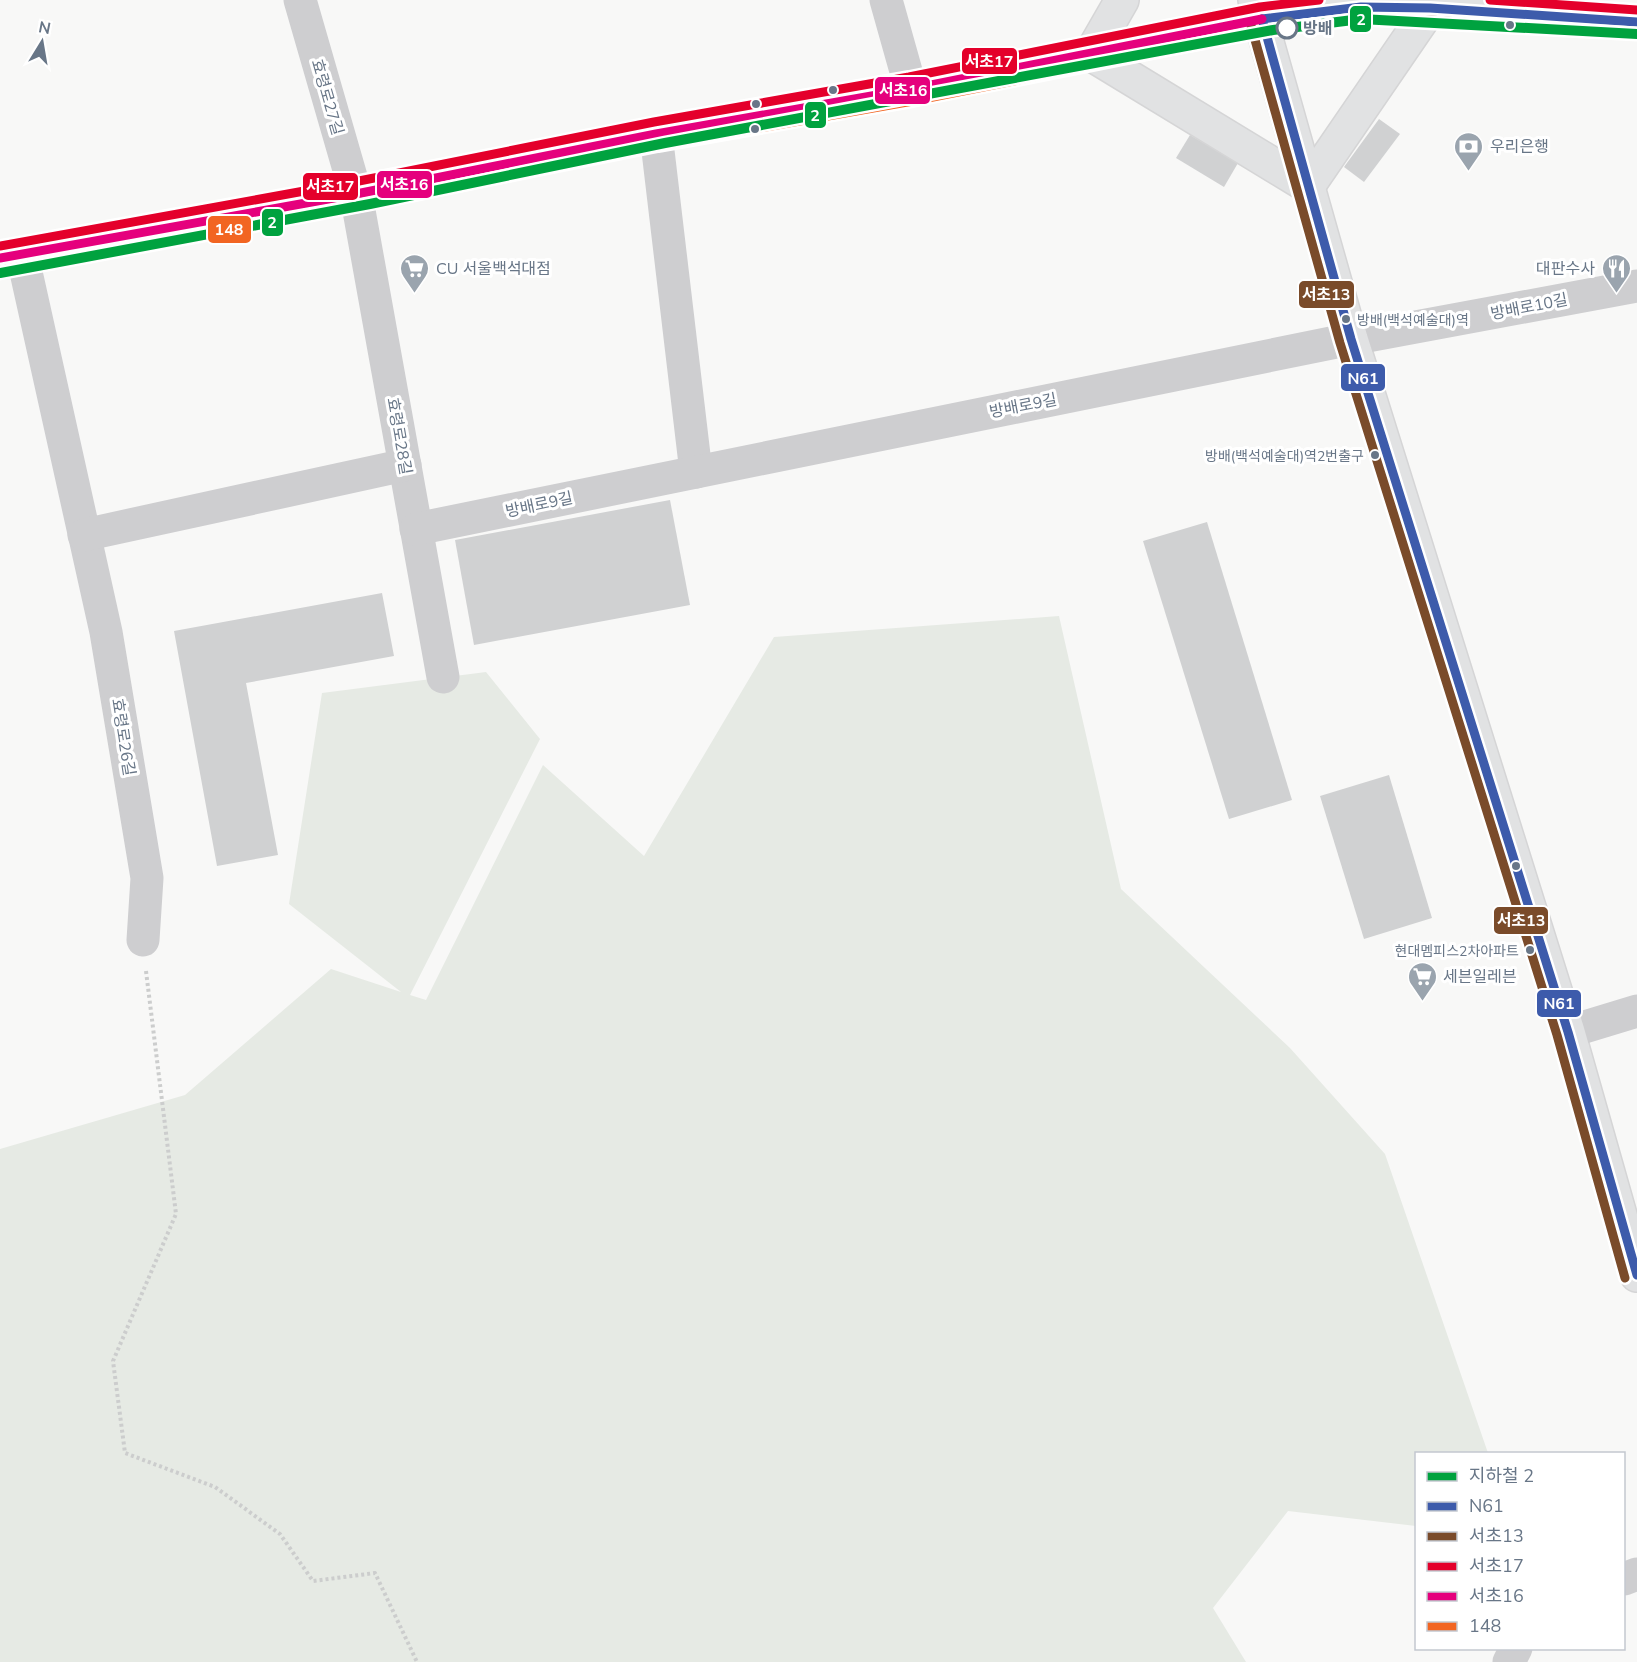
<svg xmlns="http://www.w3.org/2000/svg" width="1637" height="1662" font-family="'Nunito Sans','Noto Sans KR',sans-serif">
	<rect width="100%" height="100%" fill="#f8f8f7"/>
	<polygon fill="#e6eae4" points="1059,616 1121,889 1290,1048 1385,1154 1488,1453 1416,1454 1416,1526 1288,1511 1213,1608 1246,1662 0,1662 0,1149 185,1095 331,969 401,992 289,904 322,693 486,672 540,739 410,995 426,1000 543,765 644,856 774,637"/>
	<g fill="#d0d1d2">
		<polygon points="1379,119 1400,134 1364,182 1344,167"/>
		<polygon points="1190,135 1238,163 1224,187 1176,158"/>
		<polygon points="670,500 690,605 474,645 455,540"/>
		<polygon points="1207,522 1292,800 1229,819 1143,541"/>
		<polygon points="382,593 394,656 246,683 278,855 217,866 174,631"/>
		<polygon points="1389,775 1432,918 1364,939 1320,796"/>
	</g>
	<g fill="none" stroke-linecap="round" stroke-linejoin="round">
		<defs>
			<g id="major">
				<polyline points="1122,0 1091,54 1308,186 1430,8 1417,0"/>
				<polyline points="1255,0 1351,339 1568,1032 1637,1275"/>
				<polyline points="0,258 356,194 656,134 911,89 1262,19 1361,7 1430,8 1637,22"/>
			</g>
		</defs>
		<use href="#major" stroke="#d5d5d6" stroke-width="36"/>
		<polyline stroke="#cccdcd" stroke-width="4" stroke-dasharray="3 3" stroke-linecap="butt" points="146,971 176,1214 113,1361 125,1453 215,1487 280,1534 313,1581 375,1573 417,1662"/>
		<g stroke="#ceced0" stroke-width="33">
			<polyline points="300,0 356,194 443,677"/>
			<polyline points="886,0 911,89"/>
			<polyline points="656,134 696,472"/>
			<polyline points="22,254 106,632 147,878 143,940"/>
			<polyline points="416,529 1351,339 1637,286"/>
			<polyline points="84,535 405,465"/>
			<polyline points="1568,1032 1637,1011"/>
			<polyline points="1624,1579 1637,1574"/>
			<polyline points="1509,1662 1516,1648"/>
		</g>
		<use href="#major" stroke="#e1e2e3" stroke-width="33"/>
		<defs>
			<g id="bus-1">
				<polyline points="1262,19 1351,339 1568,1032 1637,1275"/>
				<polyline points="1262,19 1361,7 1430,8 1637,22"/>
			</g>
			<g id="bus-2">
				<polyline points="1250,22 1340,343 1557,1035 1625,1278"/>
				<polyline points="1263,31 1362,19 1430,20 1636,34"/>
			</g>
			<g id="bus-3">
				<polyline points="1490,0 1637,10"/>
				<polyline points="0,246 354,182 654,122 909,77 1260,7 1319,0"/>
			</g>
			<polyline id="bus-4" points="0,258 356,194 656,134 911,89 1262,19"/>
			<polyline id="bus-5" points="2,270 358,206 658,146 913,101 1264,31"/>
		</defs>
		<use href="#bus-1" stroke="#fff" stroke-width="14"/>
		<use href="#bus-2" stroke="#fff" stroke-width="14"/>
		<use href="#bus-3" stroke="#fff" stroke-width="14"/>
		<use href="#bus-4" stroke="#fff" stroke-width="14"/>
		<use href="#bus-5" stroke="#fff" stroke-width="14"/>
		<use href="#bus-1" stroke="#3d5bab" stroke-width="9"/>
		<use href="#bus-2" stroke="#7a4b2a" stroke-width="9"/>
		<use href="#bus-3" stroke="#e4002b" stroke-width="9"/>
		<use href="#bus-4" stroke="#e5007d" stroke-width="9"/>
		<use href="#bus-5" stroke="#f26522" stroke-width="9"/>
		<defs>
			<polyline id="metro-1" points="0,273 370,204 665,143 1273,30 1361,19 1637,34"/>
		</defs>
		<use href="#metro-1" stroke="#fff" stroke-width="15"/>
		<use href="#metro-1" stroke="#00a23f" stroke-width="10"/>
	</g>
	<defs>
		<symbol id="bank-pin" viewBox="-11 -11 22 30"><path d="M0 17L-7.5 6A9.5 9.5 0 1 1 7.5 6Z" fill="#9aa4ae" stroke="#fff"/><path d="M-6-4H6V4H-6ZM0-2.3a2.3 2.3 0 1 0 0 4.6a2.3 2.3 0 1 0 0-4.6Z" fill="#fff"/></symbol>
		<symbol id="supermarket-pin" viewBox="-11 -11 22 30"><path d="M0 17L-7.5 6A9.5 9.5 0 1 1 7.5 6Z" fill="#9aa4ae" stroke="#fff"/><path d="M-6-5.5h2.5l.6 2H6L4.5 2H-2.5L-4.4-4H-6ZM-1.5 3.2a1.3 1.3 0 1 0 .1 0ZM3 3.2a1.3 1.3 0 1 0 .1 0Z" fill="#fff"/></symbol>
		<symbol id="restaurant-pin" viewBox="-11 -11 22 30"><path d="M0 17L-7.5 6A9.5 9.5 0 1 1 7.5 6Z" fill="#9aa4ae" stroke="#fff"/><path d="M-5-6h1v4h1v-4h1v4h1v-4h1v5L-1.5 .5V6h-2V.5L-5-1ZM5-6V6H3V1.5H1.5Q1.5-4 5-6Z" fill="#fff"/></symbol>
	</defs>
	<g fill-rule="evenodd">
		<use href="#bank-pin" x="1452" y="130" width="33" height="45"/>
		<use href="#supermarket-pin" x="398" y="252" width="33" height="45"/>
		<use href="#restaurant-pin" x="1600" y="252" width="33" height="45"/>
		<use href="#supermarket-pin" x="1406" y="960" width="33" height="45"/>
	</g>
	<g fill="#687687" stroke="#fff" stroke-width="2">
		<circle cx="1510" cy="25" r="5"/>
		<circle cx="833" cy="90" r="5"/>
		<circle cx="756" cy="104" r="5"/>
		<circle cx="755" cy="129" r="5"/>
		<circle cx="1346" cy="319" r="5"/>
		<circle cx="1375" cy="455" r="5"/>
		<circle cx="1516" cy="866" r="5"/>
		<circle cx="1530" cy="950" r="5"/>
	</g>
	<circle fill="#fff" stroke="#687687" stroke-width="3" cx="1287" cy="28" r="10"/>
	<g text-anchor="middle" stroke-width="6" stroke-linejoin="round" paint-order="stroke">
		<g font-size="14" fill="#687687" stroke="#fff" text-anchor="end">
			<text x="1357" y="325" text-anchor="start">방배(백석예술대)역</text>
			<text x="1364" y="461">방배(백석예술대)역2번출구</text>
			<text x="1519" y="956">현대멤피스2차아파트</text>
		</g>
		<g font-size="16" font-weight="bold" fill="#687687" stroke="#fff" text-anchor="start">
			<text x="1303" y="34">방배</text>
		</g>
		<g font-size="16" fill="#687687" stroke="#fff">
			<text transform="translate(328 97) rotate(74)" y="6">효령로27길</text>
			<text transform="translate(1529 306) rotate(-11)" y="6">방배로10길</text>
			<text transform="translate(1023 405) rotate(-11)" y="6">방배로9길</text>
			<text transform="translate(400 436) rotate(80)" y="6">효령로28길</text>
			<text transform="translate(539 504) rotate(-12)" y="6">방배로9길</text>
			<text transform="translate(124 737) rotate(81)" y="6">효령로26길</text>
		</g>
		<g font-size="16" fill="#687687" stroke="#fff" text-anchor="start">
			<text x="1490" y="152">우리은행</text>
			<text x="436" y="274">CU 서울백석대점</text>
			<text x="1595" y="274" text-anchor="end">대판수사</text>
			<text x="1443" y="982">세븐일레븐</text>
		</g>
	</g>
	<g stroke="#fff" stroke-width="2">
		<rect x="1349" y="5" width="23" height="28" rx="6" fill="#00a23f"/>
		<rect x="961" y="47" width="57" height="28" rx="6" fill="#e4002b"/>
		<rect x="874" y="76" width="57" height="29" rx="6" fill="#e5007d"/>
		<rect x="804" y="101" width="23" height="28" rx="6" fill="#00a23f"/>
		<rect x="376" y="170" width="57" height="29" rx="6" fill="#e5007d"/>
		<rect x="302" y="172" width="57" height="29" rx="6" fill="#e4002b"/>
		<rect x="261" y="208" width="23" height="29" rx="6" fill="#00a23f"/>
		<rect x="207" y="215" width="45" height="29" rx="6" fill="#f26522"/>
		<rect x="1298" y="280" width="57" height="29" rx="6" fill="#7a4b2a"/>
		<rect x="1340" y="363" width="46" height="29" rx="6" fill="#3d5bab"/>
		<rect x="1493" y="906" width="56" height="29" rx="6" fill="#7a4b2a"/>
		<rect x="1536" y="989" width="46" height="29" rx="6" fill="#3d5bab"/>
	</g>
	<g font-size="16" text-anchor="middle" font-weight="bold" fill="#fff">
		<text x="1361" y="25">2</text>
		<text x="989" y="67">서초17</text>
		<text x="903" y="96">서초16</text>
		<text x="815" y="121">2</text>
		<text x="404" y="190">서초16</text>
		<text x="330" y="192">서초17</text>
		<text x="272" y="228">2</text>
		<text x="229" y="235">148</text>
		<text x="1326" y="300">서초13</text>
		<text x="1363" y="384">N61</text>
		<text x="1521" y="926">서초13</text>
		<text x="1559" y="1009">N61</text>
	</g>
	<rect x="1415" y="1452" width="210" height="198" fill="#ffffff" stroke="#c3c8cf" stroke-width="1.5"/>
	<rect x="1427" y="1472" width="30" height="9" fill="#00a23f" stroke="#c3c8cf" stroke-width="1.5"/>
	<text x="1469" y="1482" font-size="18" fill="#687687">지하철 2</text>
	<rect x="1427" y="1502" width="30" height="9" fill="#3d5bab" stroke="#c3c8cf" stroke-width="1.5"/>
	<text x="1469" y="1512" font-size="18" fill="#687687">N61</text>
	<rect x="1427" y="1532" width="30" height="9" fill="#7a4b2a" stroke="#c3c8cf" stroke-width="1.5"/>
	<text x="1469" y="1542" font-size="18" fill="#687687">서초13</text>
	<rect x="1427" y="1562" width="30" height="9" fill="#e4002b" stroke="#c3c8cf" stroke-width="1.5"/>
	<text x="1469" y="1572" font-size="18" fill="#687687">서초17</text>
	<rect x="1427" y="1592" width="30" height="9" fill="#e5007d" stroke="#c3c8cf" stroke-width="1.5"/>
	<text x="1469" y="1602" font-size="18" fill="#687687">서초16</text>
	<rect x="1427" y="1622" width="30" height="9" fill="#f26522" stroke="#c3c8cf" stroke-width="1.5"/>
	<text x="1469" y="1632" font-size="18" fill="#687687">148</text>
	<g transform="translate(42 42) rotate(11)" stroke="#ffffff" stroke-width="4.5" paint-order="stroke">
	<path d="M0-4.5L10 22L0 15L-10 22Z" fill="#687687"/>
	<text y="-9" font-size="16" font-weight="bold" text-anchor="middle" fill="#687687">N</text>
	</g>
</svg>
